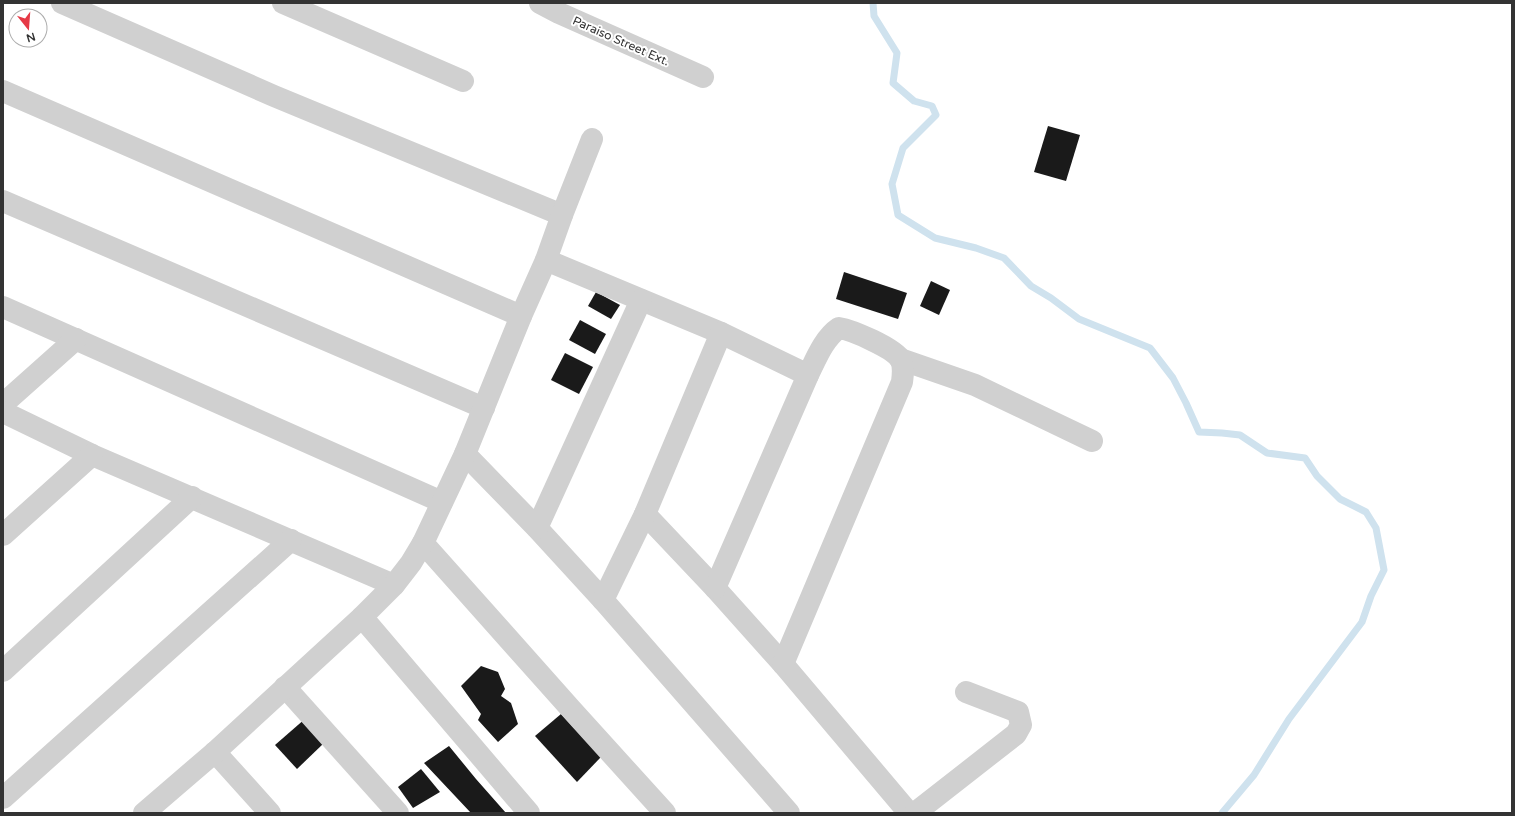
<svg xmlns="http://www.w3.org/2000/svg" width="1515" height="816" font-family="'Varela Round',sans-serif">
	<rect width="100%" height="100%" fill="#fff"/>
	<g fill="none" stroke-linecap="round" stroke-linejoin="round">
		<polyline stroke="#cfe2ee" stroke-width="7" points="873,3 874,16 897,53 893,83 914,101 932,106 936,115 903,148 892,184 898,215 935,238 976,248 1004,258 1031,286 1051,298 1079,319 1150,348 1173,378 1186,403 1199,432 1222,433 1240,435 1267,453 1305,458 1317,476 1340,499 1366,512 1376,528 1384,570 1371,596 1362,622 1289,719 1254,775 1222,813"/>
	</g>
	<g fill="#1a1a1a">
		<polygon points="1048,126 1080,135 1066,181 1034,172"/>
		<polygon points="844,272 907,293 898,319 836,299"/>
		<polygon points="931,281 950,290 939,315 920,306"/>
		<polygon points="596,292 620,305 611,319 588,306"/>
		<polygon points="580,320 606,334 595,354 569,340"/>
		<polygon points="565,353 593,367 579,394 551,380"/>
		<polygon points="481,666 498,672 505,689 501,696 511,703 518,724 498,742 478,720 481,714 461,686"/>
		<polygon points="561,714 601,757 577,782 535,736"/>
		<polygon points="306,718 324,743 297,769 275,745"/>
		<polygon points="449,746 476,779 506,813 471,813 424,763"/>
		<polygon points="421,769 440,792 413,808 398,787"/>
	</g>
	<g fill="none" stroke-linecap="round" stroke-linejoin="round">
		<g stroke="#d0d0d0" stroke-width="22">
			<polyline points="62,3 274,96 562,215"/>
			<polyline points="283,3 463,81"/>
			<polyline points="540,3 559,13 703,77"/>
			<polyline points="3,91 521,316"/>
			<polyline points="3,201 484,408"/>
			<polyline points="546,260 721,333 808,375"/>
			<polyline points="3,307 442,502"/>
			<polyline points="900,359 975,385 1092,441"/>
			<polyline points="3,404 76,339"/>
			<polyline points="3,412 92,455 394,585"/>
			<polyline points="465,454 537,528 603,600 789,813"/>
			<polyline points="645,514 715,588 783,664 909,813"/>
			<polyline points="537,528 641,300"/>
			<polyline points="3,535 92,455"/>
			<polyline points="423,543 570,708 665,813"/>
			<path d="M715,588L808,375C816,359 824,338 839,328C852,330 894,348 901,360C904,367 903,374 902,382L783,664"/>
			<polyline points="603,600 645,514 721,333"/>
			<polyline points="362,617 529,813"/>
			<polyline points="3,671 192,497"/>
			<polyline points="285,687 398,813"/>
			<polyline points="215,752 270,813"/>
			<polyline points="3,798 291,540"/>
			<polyline points="144,813 215,752 362,617 394,585 411,563 423,543 465,454 521,316 546,260 562,215 592,139"/>
			<polyline points="915,813 1016,734 1021,725 1018,712 966,692"/>
		</g>
	</g>
	<g text-anchor="middle" stroke-width="4" stroke-linejoin="round" paint-order="stroke">
		<g font-size="12" fill="#333" stroke="#fff">
			<text transform="translate(621 41) rotate(24)" y="4">Paraiso Street Ext.</text>
		</g>
	</g>
	<rect width="1515" height="816" fill="none" stroke="#333333" stroke-width="8"/>
	<g transform="translate(28 28) rotate(163)"><circle r="19" fill="#ffffff" stroke="#adadad"/>
	<path d="M0-3L7 15L0 10L-7 15Z" fill="#e63946"/>
	<text y="-6" font-size="11" font-weight="bold" text-anchor="middle" fill="#333333">N</text>
	</g>
</svg>
